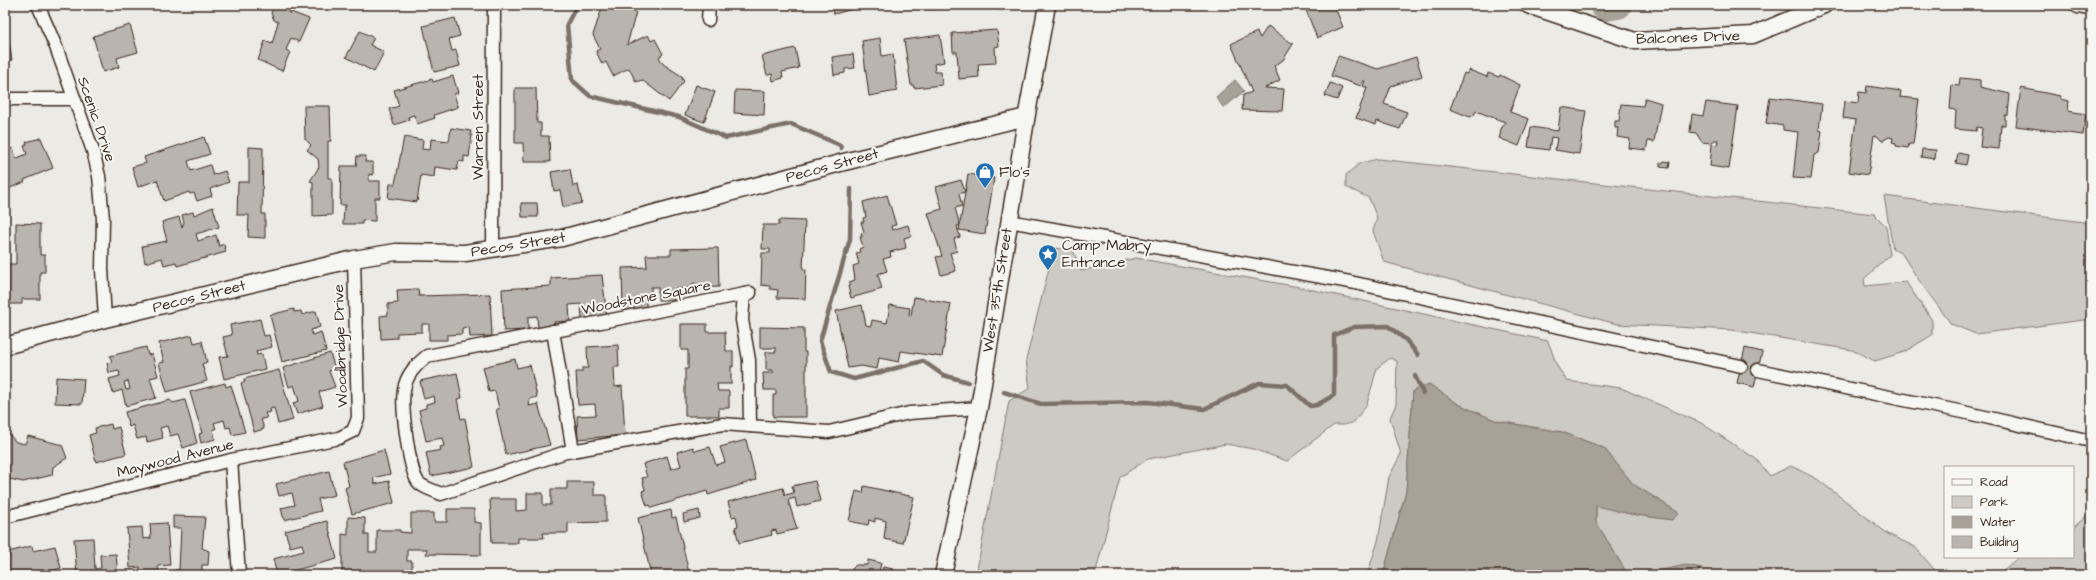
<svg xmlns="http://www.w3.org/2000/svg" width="2096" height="580" font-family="'Architects Daughter',sans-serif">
	<rect width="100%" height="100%" fill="#ebeae5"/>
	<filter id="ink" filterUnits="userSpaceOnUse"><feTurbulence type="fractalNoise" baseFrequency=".025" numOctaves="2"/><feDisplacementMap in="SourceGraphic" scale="8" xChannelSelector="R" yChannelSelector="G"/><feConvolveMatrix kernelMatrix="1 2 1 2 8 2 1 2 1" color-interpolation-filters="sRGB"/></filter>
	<g filter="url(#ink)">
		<g fill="#cdcac4" stroke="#847a71">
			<polygon points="1378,159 1874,214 1886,226 1890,255 1864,279 1865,286 1906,282 1932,320 1932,335 1904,352 1875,361 1852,350 1732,330 1617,324 1384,262 1373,231 1377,218 1369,198 1346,187 1346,175 1360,163"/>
			<polygon points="1884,196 2091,223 2091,319 1976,334 1951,324 1916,276 1902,254 1893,249"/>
			<polygon points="1054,248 1073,250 1081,271 1136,258 1299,287 1548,341 1557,366 1567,381 1621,388 1701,423 1756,459 1770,476 1791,466 1817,479 1888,534 1915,547 1939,575 1694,575 1701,568 1628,575 1596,522 1596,505 1630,514 1672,520 1679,513 1633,484 1604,448 1562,432 1497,421 1458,404 1429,384 1413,391 1406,491 1383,575 1367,575 1378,541 1389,477 1401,454 1390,418 1396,404 1397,361 1390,358 1377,368 1367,404 1354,422 1344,425 1334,425 1287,461 1253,449 1226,444 1148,459 1120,477 1095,575 976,575 1009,401 1030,388 1026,360"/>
			<polygon points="2091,512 2091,575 1997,575 2019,557 2073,557 2073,528"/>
		</g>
		<g fill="#a8a198" stroke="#7c7167">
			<polygon points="1235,80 1244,91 1225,107 1223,107 1216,97"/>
			<polygon points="1429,384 1458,404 1497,421 1562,432 1604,448 1633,484 1679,513 1672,520 1630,514 1596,506 1596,522 1628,575 1383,575 1406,491 1413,391"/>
			<polygon points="1686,565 1702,568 1694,575 1638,575"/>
		</g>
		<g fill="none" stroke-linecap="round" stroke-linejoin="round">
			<g stroke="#7c7167" stroke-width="4.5">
				<polyline points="577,5 567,24 572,80 590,96 679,117 726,138 791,124 840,145 841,148"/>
				<polyline points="851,189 850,239 820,341 831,372 854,379 923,361 943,375 968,382"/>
				<polyline points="1415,376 1423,393"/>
				<polyline points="1004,392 1041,404 1148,402 1204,409 1259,383 1287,385 1310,406 1317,405 1334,395 1334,335 1354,327 1388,326 1406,340 1418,355"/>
			</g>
			<polyline stroke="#a8a198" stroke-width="28" points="1603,5 1607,7 1618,5"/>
		</g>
		<g fill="#bab4ae" stroke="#3b2a1e" fill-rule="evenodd">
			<polygon points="282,5 287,7 290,14 291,12 309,19 299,42 291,38 286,50 290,52 282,71 258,60 265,41 272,44 278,22 274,20 271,13 273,9 263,5"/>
			<polygon points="603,5 613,5 636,12 627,45 648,35 651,41 655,39 663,54 659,57 663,64 683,77 682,79 684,81 669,101 642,80 636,82 629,68 613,76 606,62 602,64 596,51 600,49 593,35"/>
			<polygon points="832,5 868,5 834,14"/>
			<rect x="914" y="5" width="22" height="4"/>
			<polygon points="981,5 1003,5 1002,10 981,8"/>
			<polygon points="1304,5 1334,5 1343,27 1317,38"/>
			<polygon points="455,18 460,36 449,39 452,51 456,50 460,66 434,72 423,26"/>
			<polygon points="130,25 138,52 117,58 119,67 103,72 93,36"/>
			<polygon points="1268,26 1293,44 1283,60 1274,66 1280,80 1265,88 1284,89 1282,111 1242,110 1243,95 1252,92 1231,44 1257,32 1260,38"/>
			<polygon points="997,30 999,46 995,47 996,63 978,64 979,77 959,79 957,52 953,52 952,33"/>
			<polygon points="360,31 374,38 370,45 384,52 374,72 346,57"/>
			<polygon points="940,35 944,62 934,64 935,72 941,72 942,85 914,88 913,85 911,85 904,40"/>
			<polygon points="880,38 882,56 893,54 897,91 869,96 862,41"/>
			<polygon points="9,42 12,60 5,61 5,43"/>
			<polygon points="795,48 799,68 782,72 783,78 773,81 772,74 767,75 762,56"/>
			<polygon points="853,54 855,68 845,69 845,73 834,75 832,57"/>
			<polygon points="1338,56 1378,69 1416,57 1422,76 1391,86 1384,104 1407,112 1400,129 1377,121 1376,125 1356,118 1367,88 1363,86 1365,81 1363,81 1361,86 1331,76"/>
			<polygon points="1469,70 1487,77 1488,73 1499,77 1500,75 1520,85 1510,112 1529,119 1519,146 1499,138 1501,132 1500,131 1505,122 1476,111 1474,115 1470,117 1450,109 1464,73 1467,74"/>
			<polygon points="453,76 458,93 454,94 458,107 434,115 435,118 417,124 414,115 408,117 409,120 394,125 389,109 399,106 394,90 432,79 433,82"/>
			<polygon points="1960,78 1980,80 1980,87 2010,94 2008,115 2005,115 2005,125 2001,125 1999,149 1980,147 1982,128 1977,127 1976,131 1955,129 1956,110 1950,109 1952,85 1959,86"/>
			<polygon points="1330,83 1342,88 1337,100 1325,96"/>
			<polygon points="696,85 715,92 704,122 685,115"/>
			<polygon points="1867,86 1901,91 1900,97 1919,99 1913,144 1909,144 1908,148 1896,146 1896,143 1892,142 1893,138 1889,137 1882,141 1877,136 1874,135 1868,175 1849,172 1856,120 1843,118 1845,101 1858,103 1859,92 1866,93"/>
			<polygon points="515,88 536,88 537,123 541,123 541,136 549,136 550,162 524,162 523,143 515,143"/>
			<polygon points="2021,88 2060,96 2060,99 2069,101 2068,111 2086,114 2083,135 2016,126"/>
			<polygon points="735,90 765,91 764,115 734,113"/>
			<polygon points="1770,97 1822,104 1819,130 1822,131 1819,153 1814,155 1811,179 1793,178 1798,132 1783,130 1783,126 1766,123"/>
			<polygon points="1645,98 1661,103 1654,142 1648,141 1646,150 1629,148 1630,139 1617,137 1618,128 1615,128 1615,121 1619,121 1621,104 1643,106"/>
			<polygon points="1706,102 1738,106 1729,169 1710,166 1712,144 1717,145 1718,140 1715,140 1710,143 1702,142 1696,133 1690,132 1692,114 1703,116"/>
			<polygon points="304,106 330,106 331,141 328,141 328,178 332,178 332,215 313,216 313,182 310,181 319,167 318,159 307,150 311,145 305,139"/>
			<polygon points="1561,107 1586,111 1579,154 1555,150 1557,138 1551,137 1549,150 1528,147 1531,127 1558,131"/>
			<polygon points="451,128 471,131 470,135 472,135 469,157 464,156 464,162 459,161 457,170 435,167 434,177 421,175 417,202 388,198 390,184 395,184 404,137 423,140 422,149 430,150 431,139 449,141"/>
			<polygon points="204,137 210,154 188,161 191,171 210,165 213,175 225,171 229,182 210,189 212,196 197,201 194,193 190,194 189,192 164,201 157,180 138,187 132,167 146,163 144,157"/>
			<polygon points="41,138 53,168 24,180 25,182 5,190 6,151 13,148 16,157 15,159 27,154 24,146 27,144 26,142"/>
			<polygon points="249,147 263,148 262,214 265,214 265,238 248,237 249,215 237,215 238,182 249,182"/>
			<polygon points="1922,149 1936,150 1935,159 1921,157"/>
			<polygon points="1958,153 1968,155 1966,165 1956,163"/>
			<polygon points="357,156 366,156 365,162 373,162 373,175 369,174 369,181 380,181 380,198 375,198 375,221 362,220 362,224 343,224 344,207 346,207 346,205 340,205 341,166 356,166"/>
			<polygon points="1664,161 1670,162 1669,168 1660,167 1660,163 1663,163"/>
			<polygon points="570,169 573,186 578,185 582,203 563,207 560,190 554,191 551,172"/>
			<polygon points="968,174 994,178 985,234 959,230"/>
			<polygon points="961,180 965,192 959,194 962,206 955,208 960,225 957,226 960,237 954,239 957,251 950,253 956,271 941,275 936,257 942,256 928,213 942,209 936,187"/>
			<polygon points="887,195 896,225 891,226 892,230 908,225 911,236 904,238 906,248 890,252 891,257 883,259 887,271 878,274 882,289 851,298 848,286 850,285 849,282 855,280 853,266 859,264 856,253 860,252 859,249 863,247 860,237 862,237 861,233 864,232 861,222 864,222 863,218 866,217 863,202"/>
			<polygon points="521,203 537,203 538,217 522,217"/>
			<polygon points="213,207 219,227 196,234 198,241 216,235 219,246 224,244 226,252 177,266 176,262 164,265 162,258 145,263 142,246 167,241 162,222 179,217 182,227 184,222 182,215 193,212 194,215"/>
			<polygon points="779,220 805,221 803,269 806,270 805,299 777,298 778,290 770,289 770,286 761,285 762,253 770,253 770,249 762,249 763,225 779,225"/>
			<polygon points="16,223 40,224 40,255 45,255 45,272 40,272 40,299 22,299 22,304 9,304 7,264 16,264"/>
			<polygon points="718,248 719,287 696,288 696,283 692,284 692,288 673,289 674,300 658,300 658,287 651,287 651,299 646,299 646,310 623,310 622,268 647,267 646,255 671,255 671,249"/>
			<polygon points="602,275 607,317 582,319 581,304 569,305 570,321 554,322 555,328 538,329 537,316 528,317 528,330 504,331 502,289 551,286 551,278"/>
			<polygon points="418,289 419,296 490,294 492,336 470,337 469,327 462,328 462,334 447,335 447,340 429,340 429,324 422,324 422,332 397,333 397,338 381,339 380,316 388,315 388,304 398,303 397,290"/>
			<polygon points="914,297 951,304 942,357 901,351 899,362 879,358 877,369 861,366 848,368 836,311 862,305 866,325 871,326 872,320 887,323 890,305 910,308 909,315 911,316"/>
			<polygon points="294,309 294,312 301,311 302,315 316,311 320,327 311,330 312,335 321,332 326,351 282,362 270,315"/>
			<polygon points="260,319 264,336 269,335 272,347 256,351 257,355 262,354 265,369 224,379 219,357 228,356 223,337 232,335 230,325"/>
			<polygon points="681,324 707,324 707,332 725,332 726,351 733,351 733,367 731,366 731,384 717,384 718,391 729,391 729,408 719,408 719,416 685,416 685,369 688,369 688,350 681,350"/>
			<polygon points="760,327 804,328 804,352 806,352 806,417 773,417 773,395 776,395 776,390 764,390 763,373 773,373 773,370 766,370 766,352 776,352 776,348 760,348"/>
			<polygon points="192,335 194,343 202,341 207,362 202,364 207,381 167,392 159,363 164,362 159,343"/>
			<polygon points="618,345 619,367 614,367 615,387 622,386 625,435 578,439 577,416 596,415 595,404 578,405 576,372 582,372 582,368 588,368 587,347"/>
			<path d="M146,347L148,355L152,354L158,376L150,378L156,398L126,406L122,390L113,393L109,379L120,376L119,371L109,373L107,363L112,362L110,356ZM128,381L130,389L126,390L124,382Z"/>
			<polygon points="1745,348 1762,352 1754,387 1737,383"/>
			<polygon points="330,353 335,369 329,371 335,387 319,392 323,406 297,414 293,403 299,401 294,385 289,387 283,368"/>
			<polygon points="515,359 517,368 530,365 537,397 530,399 529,406 538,404 550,445 506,455 496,409 499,409 495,391 489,392 483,367"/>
			<polygon points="279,370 293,420 278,424 274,408 270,409 271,412 265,413 267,418 261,419 264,429 254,432 241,383 245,382 244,379"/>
			<polygon points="457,373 462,398 457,399 461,419 465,418 474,467 431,476 426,453 441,450 440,447 444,446 442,438 426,441 419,410 426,408 426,404 435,402 434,396 424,399 420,381"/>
			<polygon points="56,377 84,379 82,404 55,403"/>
			<polygon points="225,383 226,387 231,385 245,432 232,435 230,427 226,428 224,420 214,423 216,429 213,429 215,439 201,443 199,434 202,433 190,392"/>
			<polygon points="170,400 173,403 185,400 197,443 183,448 178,434 170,436 167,426 160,428 163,438 147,442 146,437 137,439 133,425 129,427 125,412"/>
			<polygon points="111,424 112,429 119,427 126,454 96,462 89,435 96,433 95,428"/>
			<polygon points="6,431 16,442 25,444 28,436 62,445 67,458 53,467 52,475 23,482 5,478"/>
			<polygon points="746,440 756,480 708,495 707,491 651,508 650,505 647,506 642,491 645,490 642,478 647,477 643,464 667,456 671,469 681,466 677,452 693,447 695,451 710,447 716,465 725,462 720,447"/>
			<polygon points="384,450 390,474 373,478 375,484 389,481 394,503 352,514 345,488 349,486 343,462"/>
			<polygon points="329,471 335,495 318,499 321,511 284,520 281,508 295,505 292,493 279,496 276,484"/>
			<polygon points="815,481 820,501 797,507 795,498 788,500 797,529 777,534 776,530 771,531 772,535 739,543 735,527 738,526 736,516 732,517 728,502 783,488 785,495 794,493 792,486"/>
			<polygon points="567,482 594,482 594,495 606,495 606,522 568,523 568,533 543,533 544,538 518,538 518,543 492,543 490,499 516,499 516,511 527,510 527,493 543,493 543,505 551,505 551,489 567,489"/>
			<polygon points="864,486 914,497 903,543 884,539 886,521 875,518 875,522 869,520 868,525 849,521 856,491 863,493"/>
			<polygon points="447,509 474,509 474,522 481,523 481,555 426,554 427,549 407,549 407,561 412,561 412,574 342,575 342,534 348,535 348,517 365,518 365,535 369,535 369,552 377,552 377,530 400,530 400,532 411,533 411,513 434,513 434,522 447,522"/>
			<polygon points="671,510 672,518 676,517 689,573 678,575 651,575 638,518"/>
			<polygon points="699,510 700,518 684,522 683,514"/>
			<polygon points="173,516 205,517 202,548 209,551 208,565 202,565 202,575 175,575 175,570 179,570 181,528 173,528"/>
			<polygon points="327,521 337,559 277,575 273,559 304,551 302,544 290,547 285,531"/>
			<polygon points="167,523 170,565 158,566 159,575 140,575 140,567 130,568 127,528 142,527 143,539 151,538 150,524"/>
			<polygon points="93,538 95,569 101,568 100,555 116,554 118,575 77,575 74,539"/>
			<polygon points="32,546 33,551 55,546 61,568 38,575 5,575 5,559 9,557 8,552"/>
			<polygon points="868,560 881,563 879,572 882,572 883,567 893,569 892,575 836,575 837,572 851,575 852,569 856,565 867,565"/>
			<polygon points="312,572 313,575 300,575"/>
		</g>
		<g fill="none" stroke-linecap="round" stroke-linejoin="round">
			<defs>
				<g id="minor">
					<polyline points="38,5 56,47 93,151 99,176 103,219 102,269 105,319"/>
					<polyline points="708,20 709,5"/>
					<polyline points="5,99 73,99"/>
					<polyline points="1009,221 1350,282 1741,366"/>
					<polyline points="493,250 494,5"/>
					<path d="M750,293L427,356C416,365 406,375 404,390C401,405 409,473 419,483C424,488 435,491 441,494L566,452L723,424L829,432L909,413L979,408"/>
					<polyline points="744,294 742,320 749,360 750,426"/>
					<polyline points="553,331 573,451"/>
					<polyline points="1758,370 1963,412 2091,441"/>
					<polyline points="231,460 239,575"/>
					<polyline points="5,517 231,460 339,438 353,431 358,418 354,259"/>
				</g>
				<g id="tertiary">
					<polyline points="1528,5 1635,41 1753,35 1824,5"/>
					<polyline points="2078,5 2091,7"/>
					<polyline points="5,346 105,319 354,259 396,252 465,253 562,238 844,162 1026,117"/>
					<polyline points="943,575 979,408 1028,108 1047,5"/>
				</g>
			</defs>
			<use href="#minor" stroke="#3b2a1e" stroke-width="15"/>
			<use href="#tertiary" stroke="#3b2a1e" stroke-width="19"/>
			<use href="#minor" stroke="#f6f6f2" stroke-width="12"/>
			<use href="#tertiary" stroke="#f6f6f2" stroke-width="16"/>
		</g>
	</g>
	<defs>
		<symbol id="shop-pin" viewBox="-11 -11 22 30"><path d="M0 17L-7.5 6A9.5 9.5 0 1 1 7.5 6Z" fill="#1f6fb2" stroke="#f6f6f2"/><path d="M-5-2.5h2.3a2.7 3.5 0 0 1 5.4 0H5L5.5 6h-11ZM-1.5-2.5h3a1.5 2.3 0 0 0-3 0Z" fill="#fff"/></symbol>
		<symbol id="sight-pin" viewBox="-11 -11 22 30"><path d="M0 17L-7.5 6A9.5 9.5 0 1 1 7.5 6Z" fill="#1f6fb2" stroke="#f6f6f2"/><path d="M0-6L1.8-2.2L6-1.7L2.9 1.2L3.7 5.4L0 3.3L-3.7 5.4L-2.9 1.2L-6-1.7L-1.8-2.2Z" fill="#fff"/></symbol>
	</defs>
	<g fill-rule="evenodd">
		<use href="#shop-pin" x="974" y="161" width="22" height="30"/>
		<use href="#sight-pin" x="1037" y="243" width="22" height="30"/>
	</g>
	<g text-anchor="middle" stroke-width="4" stroke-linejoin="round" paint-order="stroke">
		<g font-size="15" fill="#3b2a1e" stroke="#f6f6f2">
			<text transform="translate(1688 37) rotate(-2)" y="5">Balcones Drive</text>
			<text transform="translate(97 119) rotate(71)" y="5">Scenic Drive</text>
			<text transform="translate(478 127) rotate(-90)" y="5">Warren Street</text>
			<text transform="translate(832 165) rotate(-15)" y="5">Pecos Street</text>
			<text transform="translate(518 244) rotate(-9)" y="5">Pecos Street</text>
			<text transform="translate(997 290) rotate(-81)" y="5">West 35th Street</text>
			<text transform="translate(199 296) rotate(-14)" y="5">Pecos Street</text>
			<text transform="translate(646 297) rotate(-11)" y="5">Woodstone Square</text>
			<text transform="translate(340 346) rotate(-92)" y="5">Woodbridge Drive</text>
			<text transform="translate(175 458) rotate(-14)" y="5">Maywood Avenue</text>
		</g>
		<g font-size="15" fill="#3b2a1e" stroke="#f6f6f2" text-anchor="start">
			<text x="999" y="177">Flo's</text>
			<text x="1062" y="250">Camp Mabry<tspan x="1062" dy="17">Entrance</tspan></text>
		</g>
	</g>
	<rect width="2096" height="580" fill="none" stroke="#f6f6f2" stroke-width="20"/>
	<rect x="10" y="10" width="2076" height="560" fill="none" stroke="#3b2a1e" stroke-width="1.5" filter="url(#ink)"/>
	<rect x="1944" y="466" width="130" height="92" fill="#f6f6f2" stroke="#aba49d"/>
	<rect x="1952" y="479" width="20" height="6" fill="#f6f6f2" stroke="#aba49d"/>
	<text x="1980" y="486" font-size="12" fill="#3b2a1e">Road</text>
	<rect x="1952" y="496" width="20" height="12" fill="#cdcac4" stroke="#aba49d"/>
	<text x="1980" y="506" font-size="12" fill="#3b2a1e">Park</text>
	<rect x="1952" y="516" width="20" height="12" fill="#a8a198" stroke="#aba49d"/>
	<text x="1980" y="526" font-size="12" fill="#3b2a1e">Water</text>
	<rect x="1952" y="536" width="20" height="12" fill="#bab4ae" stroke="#aba49d"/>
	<text x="1980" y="546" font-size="12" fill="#3b2a1e">Building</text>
</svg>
